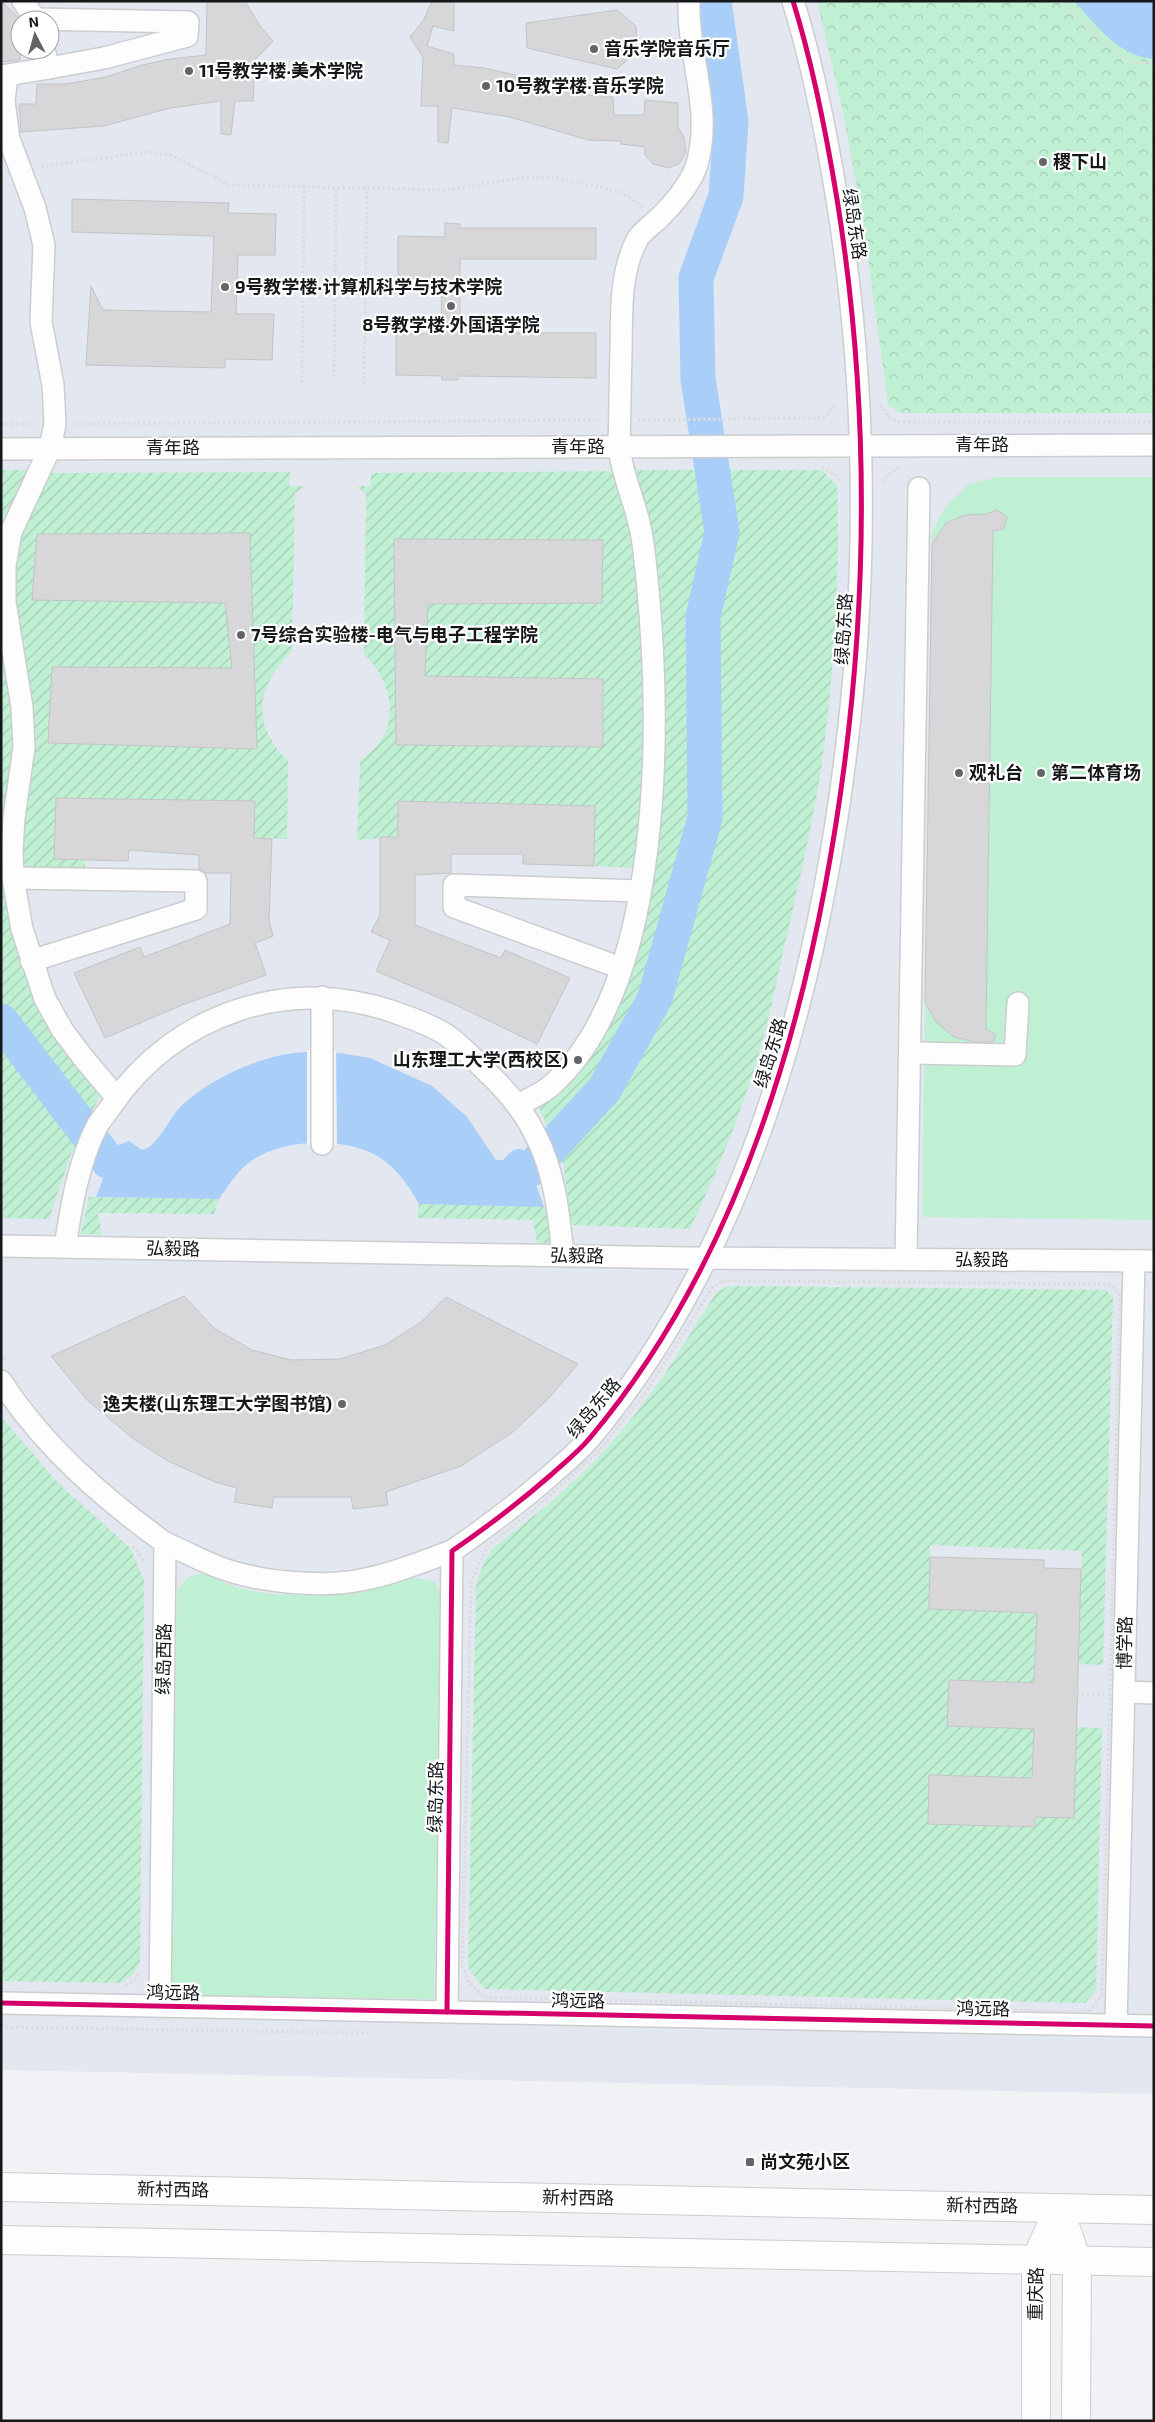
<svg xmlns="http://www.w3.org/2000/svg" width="1155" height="2422" font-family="'Exo 2','Noto Sans SC',sans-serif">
	<defs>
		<pattern id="park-crowns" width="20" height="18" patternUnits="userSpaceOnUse" patternTransform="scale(1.25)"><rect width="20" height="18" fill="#c0f0d3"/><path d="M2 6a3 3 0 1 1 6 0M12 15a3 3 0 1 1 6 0" fill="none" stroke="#a4cdb5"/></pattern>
		<pattern id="garden-furrows" width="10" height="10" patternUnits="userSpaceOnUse" patternTransform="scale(1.25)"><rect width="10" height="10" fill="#c0f0d3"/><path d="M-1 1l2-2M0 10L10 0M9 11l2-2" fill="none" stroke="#a4cdb5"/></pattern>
	</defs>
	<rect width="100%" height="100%" fill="#f0f2f5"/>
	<path fill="#e2e7f0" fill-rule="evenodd" d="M1,1H1154V2094L1,2070ZM20,20H50V50H20Z"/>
	<g fill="#c0f0d3">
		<polygon points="999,477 1154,477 1154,1220 922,1217 932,532 944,509 969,484"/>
		<path d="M203,1573C212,1577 222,1582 231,1585C272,1600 322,1595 364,1589C389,1585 411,1573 435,1582L442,1597L434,1999L171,1995L177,1590L189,1577Z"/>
	</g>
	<polygon fill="url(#park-crowns)" points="817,1 1154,1 1154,413 900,413 888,405 863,221 843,112"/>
	<g fill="url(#garden-furrows)">
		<polygon points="1,470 33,470 1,547"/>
		<path d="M631,470H822L837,486C840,580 834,676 821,769C813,821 801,872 790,923C781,960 774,996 765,1032C747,1100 720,1165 690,1229L572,1225L563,1164L538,1105L591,1047L656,824Z"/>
		<path d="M617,471L639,563L648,759L635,868L594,866V806L399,801L398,837L357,840L360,761C369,754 378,746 384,735C398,707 385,674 364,654L366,495L357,486H371V473Z"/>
		<path d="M290,472L289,486H306L295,493L292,651C256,687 250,723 288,761L287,839L254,838V801L56,798L54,859L85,860V869L19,868L10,595L13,547L46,473Z"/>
		<polygon points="1,639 11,694 16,757 11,921 104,1087 71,1154 49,1219 1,1218"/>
		<polygon points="89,1197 219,1199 214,1214 98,1213 102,1235 81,1234"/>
		<polygon points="419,1204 552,1207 555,1244 537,1243 533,1220 417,1218"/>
		<polygon points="728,1286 1105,1290 1113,1296 1103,1665 1078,1664 1082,1551 930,1545 929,1609 1037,1613 1034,1683 949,1680 947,1726 1034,1729 1032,1778 930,1775 928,1824 1035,1826 1035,1817 1076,1727 1102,1728 1096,1990 1085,2003 484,1989 468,1967 476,1585 483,1564 492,1549 550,1503 593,1463 630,1421 665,1374 716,1293"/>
		<polygon points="1,1417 59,1484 130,1548 144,1580 140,1962 133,1974 121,1983 1,1981"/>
	</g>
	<g fill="#a9cef8">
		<path d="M1074,1H1154V59C1118,56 1097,26 1074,1Z"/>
		<path d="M305,1052L340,1053L370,1058L432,1086L467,1117L496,1160H503C509,1154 515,1145 524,1151L544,1207L419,1204C410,1188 400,1173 386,1162C354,1136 287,1138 254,1159C239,1168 229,1185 219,1199L96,1197L116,1146L129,1141L142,1150C158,1147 170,1116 182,1105C213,1077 264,1054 305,1052Z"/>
	</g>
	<polygon fill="#f0f2f5" points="307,1050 336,1050 337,1145 307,1145"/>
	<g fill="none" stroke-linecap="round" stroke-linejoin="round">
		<g stroke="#a9cef8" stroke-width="35">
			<polyline points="1,1021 108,1161"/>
			<polyline points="531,1169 604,1090 655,998 705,818 703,617 722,532 698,379 696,278 726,196 731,122 714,1"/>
		</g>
	</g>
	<g fill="#d7d7da" stroke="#c3c4c6">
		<polygon points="1,1 20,19 20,60 1,62"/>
		<polygon points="207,1 245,1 260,26 273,41 255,60 253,101 235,101 231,135 221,134 221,101 170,108 104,126 21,132 19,104 36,104 37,84 66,84 106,77 142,65 170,59 206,55"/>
		<polygon points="432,1 454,1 454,31 433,26 427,46 454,54 454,65 484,68 519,76 574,94 613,97 614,115 644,115 645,100 678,103 678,127 684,137 686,152 679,164 668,168 653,164 645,155 645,147 621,144 621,141 588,140 510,117 452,108 448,143 438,142 438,106 421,106 423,57 410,37 423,21"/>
		<polygon points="617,10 636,26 637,52 617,69 527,48 526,23"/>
		<polygon points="72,199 229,203 228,213 276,214 275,255 238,255 236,314 274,314 272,360 225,359 225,368 86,365 91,286 103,310 211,312 214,236 72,232"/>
		<polygon points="445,223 460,224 460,228 596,228 596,259 460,259 460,333 596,333 596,378 458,376 458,380 442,380 442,376 396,375 396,334 441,334 442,279 398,278 398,236 445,237"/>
		<polygon points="997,510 1007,517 1004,529 993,531 986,1029 996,1035 993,1042 975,1042 954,1037 936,1022 925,1002 932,544 946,523 965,515 986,514"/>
		<polygon points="250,533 257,749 48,743 52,667 232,668 225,603 32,600 37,534"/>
		<polygon points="394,539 603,540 602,603 428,604 425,676 603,679 603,747 396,745"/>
		<polygon points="56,798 255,801 254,838 272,839 269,921 273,936 255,943 266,975 182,1005 105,1038 74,973 140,947 144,957 230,924 231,873 206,873 199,869 199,855 129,850 128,861 54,859"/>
		<polygon points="398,801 595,806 594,866 523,864 523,854 451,854 451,873 415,875 415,925 501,958 505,950 570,978 537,1044 458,1006 376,971 390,940 371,932 380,915 380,837 398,837"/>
		<polygon points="184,1296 214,1328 252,1350 291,1360 340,1359 385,1345 421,1322 446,1297 578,1364 549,1398 513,1432 461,1466 386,1492 388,1505 353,1509 351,1497 274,1497 272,1508 234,1502 237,1488 215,1482 168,1461 135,1440 87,1400 51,1356"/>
		<polygon points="930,1557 1044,1560 1044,1568 1081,1569 1074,1818 1035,1817 1035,1827 928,1824 929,1775 1032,1778 1034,1729 947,1726 949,1680 1034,1683 1037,1613 929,1609"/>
	</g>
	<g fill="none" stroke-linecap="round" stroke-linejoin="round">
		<defs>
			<g id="street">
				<polyline points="23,1 36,20"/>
				<polyline points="36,19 188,22 187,36 104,58 49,68"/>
				<polyline points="44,50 49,68 7,75 4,101 9,139 35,208 44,245 41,322 53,385 55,424 50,448 11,532 5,566 5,602 22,707 24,747 14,818 12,853 13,878 22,929 45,999 63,1031 85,1060 117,1098"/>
				<polyline points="1,449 1154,445"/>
				<polyline points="13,878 196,881 196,909 31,961"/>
				<polyline points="621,968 454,907 454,885 640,891"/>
				<polyline points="911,1053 1015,1055 1018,1003"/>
				<path d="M518,1105C529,1099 544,1093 553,1084C665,981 661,720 647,579C645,562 644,543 640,527C634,499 622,475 619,447C620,415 620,383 621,352C622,314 619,274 637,240C641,232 652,225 658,219C671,207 691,183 696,167C714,112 687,56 689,1"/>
				<polyline points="322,1144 322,997"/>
				<polyline points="1,1246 687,1258 1154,1261"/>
				<path d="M65,1247C71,1208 78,1164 96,1128C100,1120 107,1113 112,1105C174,1014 289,975 394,1012C411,1018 429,1024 445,1034C461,1045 475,1060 489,1074C508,1092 525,1113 536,1136C555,1173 559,1215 563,1256"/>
				<polyline points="906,1259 919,488"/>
				<path d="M1,1381C43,1446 103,1498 165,1543L160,2006"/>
				<path d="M165,1543C184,1551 202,1561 221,1568C259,1582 321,1588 361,1580C392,1574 422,1562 452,1551"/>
				<polyline points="1124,1692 1154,1693"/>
				<polyline points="1,2003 1154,2026"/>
				<path d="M447,2012L452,1551C487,1527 520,1502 552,1474C564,1463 578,1452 589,1439C720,1284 788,1084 825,887C868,658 874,428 837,199C826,132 813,65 793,1"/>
				<polyline points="1116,2025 1134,1261"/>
			</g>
			<g id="secondary">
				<polyline points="1059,2208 1077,2261 1076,2421"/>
				<polyline points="1036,2421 1036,2260 1059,2208"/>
			</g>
			<g id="primary">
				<polyline points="1,2187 1154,2210"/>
				<polyline points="1,2240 1154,2262"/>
			</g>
		</defs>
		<use href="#street" stroke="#cbcdcf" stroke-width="24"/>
		<use href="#secondary" stroke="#cbcdcf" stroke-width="30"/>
		<use href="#primary" stroke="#cbcdcf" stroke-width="30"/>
		<g stroke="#dcdcdd" stroke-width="3" stroke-dasharray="2.5 2.5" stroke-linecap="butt">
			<polyline points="1062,1 1115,53 1135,62 1154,64"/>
			<polyline points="41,167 145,152 171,155 230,185 445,190 520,178 553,177 620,192 644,207"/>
			<polyline points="334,377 336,188"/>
			<polyline points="302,383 304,187"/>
			<polyline points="364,384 367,188"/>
			<polyline points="881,405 890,419 902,422 1154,422"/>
			<polyline points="638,420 823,418 837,403"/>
			<polyline points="1,424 34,424"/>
			<polyline points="73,424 599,420"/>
			<polyline points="822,467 836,476 840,482"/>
			<polyline points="883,482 884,478 900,467"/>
			<polygon points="723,1281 1105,1284 1114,1287 1120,1295 1102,1995 1089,2012 483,1997 469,1982 462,1965 471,1584 480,1560 489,1545 538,1506 599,1451 646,1392 712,1288"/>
			<polyline points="1,1353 6,1361"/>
			<polyline points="133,1546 145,1563"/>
			<polyline points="1077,1694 1104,1695"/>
			<polyline points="126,1985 135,1980 140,1972"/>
			<polyline points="1,2027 368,2033"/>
		</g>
		<use href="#street" stroke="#fdfdfe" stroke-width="21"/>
		<use href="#secondary" stroke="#fdfdfe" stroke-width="28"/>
		<use href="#primary" stroke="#fdfdfe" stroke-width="28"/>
		<defs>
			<g id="cycleway">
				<polyline points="1,2003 1154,2026"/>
				<path d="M447,2012L452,1551C487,1527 520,1502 552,1474C564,1463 578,1452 589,1439C720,1284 788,1084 825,887C868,658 874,428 837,199C826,132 813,65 793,1"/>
			</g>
		</defs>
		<use href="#cycleway" stroke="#fff" stroke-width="8"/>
		<use href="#cycleway" stroke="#d6006c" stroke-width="5"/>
	</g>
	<g fill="#626466" stroke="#fff" stroke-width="2">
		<circle cx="594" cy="49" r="5"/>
		<circle cx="189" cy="71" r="5"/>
		<circle cx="486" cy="86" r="5"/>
		<circle cx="1043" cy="162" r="5"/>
		<circle cx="225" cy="287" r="5"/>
		<circle cx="451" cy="306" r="5"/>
		<circle cx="241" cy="635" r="5"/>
		<circle cx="959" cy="773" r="5"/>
		<circle cx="1041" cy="773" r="5"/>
		<circle cx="578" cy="1060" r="5"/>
		<circle cx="342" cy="1404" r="5"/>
		<rect x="745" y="2157" width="10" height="10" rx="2.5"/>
	</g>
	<g text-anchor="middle" stroke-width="4.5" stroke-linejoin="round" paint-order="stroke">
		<g font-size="18" font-weight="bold" fill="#151719" stroke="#fff" text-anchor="start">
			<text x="604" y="55">音乐学院音乐厅</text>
			<text x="199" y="77">11号教学楼·美术学院</text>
			<text x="496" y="92">10号教学楼·音乐学院</text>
			<text x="1053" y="168">稷下山</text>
			<text x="235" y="293">9号教学楼·计算机科学与技术学院</text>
			<text x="451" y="331" text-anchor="middle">8号教学楼·外国语学院</text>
			<text x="251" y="641">7号综合实验楼-电气与电子工程学院</text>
			<text x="969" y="779">观礼台</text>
			<text x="1051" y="779">第二体育场</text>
			<text x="568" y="1066" text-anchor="end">山东理工大学(西校区)</text>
			<text x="332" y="1410" text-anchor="end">逸夫楼(山东理工大学图书馆)</text>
			<text x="760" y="2168">尚文苑小区</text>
		</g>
		<g font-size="18" fill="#151719" stroke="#fff">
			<text transform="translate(854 224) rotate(81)" y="6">绿岛东路</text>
			<text x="982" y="451">青年路</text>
			<text x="578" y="453">青年路</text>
			<text x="173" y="454">青年路</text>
			<text transform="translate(844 629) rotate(-87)" y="6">绿岛东路</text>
			<text transform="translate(771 1053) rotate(-73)" y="6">绿岛东路</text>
			<text transform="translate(173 1249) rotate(1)" y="6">弘毅路</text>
			<text transform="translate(577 1256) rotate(1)" y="6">弘毅路</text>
			<text x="982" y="1266">弘毅路</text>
			<text transform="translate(594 1408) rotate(-50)" y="6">绿岛东路</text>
			<text transform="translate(1125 1643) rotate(-89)" y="6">博学路</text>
			<text transform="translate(164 1659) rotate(-89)" y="6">绿岛西路</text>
			<text transform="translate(436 1797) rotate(-89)" y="6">绿岛东路</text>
			<text transform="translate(173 1993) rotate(1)" y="6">鸿远路</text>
			<text transform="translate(578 2001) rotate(1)" y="6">鸿远路</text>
			<text transform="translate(983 2009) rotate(1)" y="6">鸿远路</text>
			<text transform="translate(173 2190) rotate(1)" y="6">新村西路</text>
			<text transform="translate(578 2198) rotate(1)" y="6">新村西路</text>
			<text transform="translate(982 2206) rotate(1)" y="6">新村西路</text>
			<text transform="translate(1036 2294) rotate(-89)" y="6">重庆路</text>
		</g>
	</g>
	<rect width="1155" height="2422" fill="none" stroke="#151719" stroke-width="5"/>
	<g transform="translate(35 35) rotate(354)"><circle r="24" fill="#ffffff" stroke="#a1a2a3"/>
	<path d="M0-4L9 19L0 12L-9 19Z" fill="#626466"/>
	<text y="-8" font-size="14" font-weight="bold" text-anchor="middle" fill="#151719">N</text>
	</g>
</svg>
